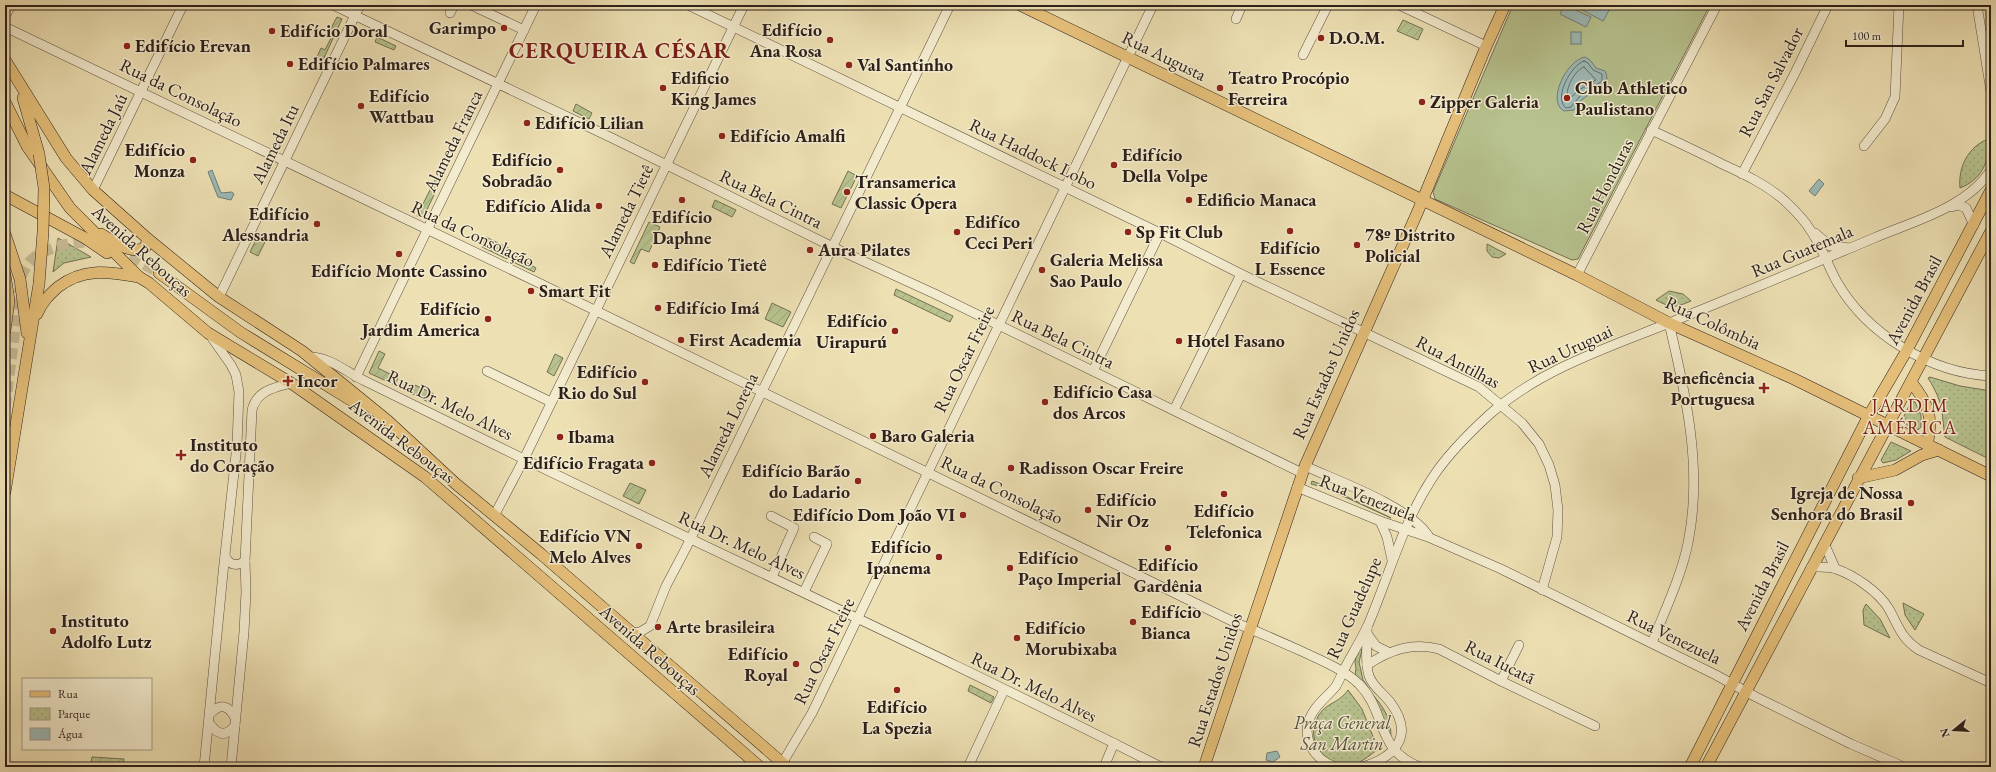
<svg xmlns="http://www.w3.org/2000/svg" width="1996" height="772" font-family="'EB Garamond',serif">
	<defs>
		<pattern id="park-dots" width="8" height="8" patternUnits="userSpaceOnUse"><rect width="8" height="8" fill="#b7c28e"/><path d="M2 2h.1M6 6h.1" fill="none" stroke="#9ea67a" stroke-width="1.8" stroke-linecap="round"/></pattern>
		<pattern id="garden-furrows" width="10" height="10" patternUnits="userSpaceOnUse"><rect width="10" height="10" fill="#b7c28e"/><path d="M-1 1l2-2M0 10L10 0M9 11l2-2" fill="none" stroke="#9ea67a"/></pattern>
	</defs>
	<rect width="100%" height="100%" fill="#ede0b3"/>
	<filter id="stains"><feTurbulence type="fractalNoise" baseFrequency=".005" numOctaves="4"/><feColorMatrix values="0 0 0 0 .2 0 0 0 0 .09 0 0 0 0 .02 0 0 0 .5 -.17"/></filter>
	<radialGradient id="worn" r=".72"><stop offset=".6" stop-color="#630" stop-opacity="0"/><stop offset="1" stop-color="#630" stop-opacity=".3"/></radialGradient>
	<g fill="url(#park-dots)" stroke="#727154">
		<path d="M1988,139C1991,161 1981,180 1960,188C1958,167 1968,147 1988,139Z"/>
		<polygon points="58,238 91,257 64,263 53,272"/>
		<polygon points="1487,244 1506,254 1499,258 1492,257 1487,251"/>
		<path d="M1669,291L1683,294L1691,301C1675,308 1671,308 1656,300Z"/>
		<path d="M1930,377L1960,386L1991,391V460L1945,437C1941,409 1944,404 1928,378Z"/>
		<polygon points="1912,400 1915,402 1921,415 1921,427 1918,430 1905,424 1902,420"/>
		<polygon points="1891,442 1911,451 1896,460 1883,463 1881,460"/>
		<polygon points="1312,481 1323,485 1391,518 1323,487 1311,484"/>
		<polygon points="1903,603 1924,614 1915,630 1905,615"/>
		<polygon points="1866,604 1880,619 1890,638 1864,625 1863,610"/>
		<path d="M1359,645L1363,646L1359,662L1363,680C1367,684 1369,690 1373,695C1384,708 1391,718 1391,737L1355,676L1356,668L1355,662Z"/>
		<path d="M1348,690L1362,709L1378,749C1369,756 1359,765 1348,765C1325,767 1307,742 1316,721C1323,702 1338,705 1348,690Z"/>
	</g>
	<g fill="url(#garden-furrows)" stroke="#727154">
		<polygon points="337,17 342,19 323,60 317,57 321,48 325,50 334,32 330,30"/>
		<polygon points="1403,20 1423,29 1418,40 1397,31"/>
		<polygon points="377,37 396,46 394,50 375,42"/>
		<polygon points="576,104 592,113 589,119 573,111"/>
		<polygon points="848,171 857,176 841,208 832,204"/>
		<polygon points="438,174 443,176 424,216 417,216"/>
		<polygon points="715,200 736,210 732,217 712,207"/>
		<polygon points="649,222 660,227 649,252 641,249 634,264 630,262"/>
		<polygon points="258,236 266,240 258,256 250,252"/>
		<polygon points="486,237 512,250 507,259 482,247"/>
		<polygon points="516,256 536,268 534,272 513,262"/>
		<polygon points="896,289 953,316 950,322 894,295"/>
		<polygon points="772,303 791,312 783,327 765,319"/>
		<polygon points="379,351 385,354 378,368 398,378 395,385 369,373"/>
		<polygon points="555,354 563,358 554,376 547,372"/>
		<polygon points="415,385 434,394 430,403 411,393"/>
		<polygon points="630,483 646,490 639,504 623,496"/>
		<polygon points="970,685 994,697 991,703 968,691"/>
		<polygon points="92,757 124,759 123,767 90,767"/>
	</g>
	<polygon fill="#b7c28e" stroke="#727154" points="1513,5 1710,5 1578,259 1572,260 1435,199 1433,192"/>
	<g fill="#9dbab7" stroke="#707c79">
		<polygon points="1564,5 1591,17 1586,27 1560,14"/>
		<polygon points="1573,5 1612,5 1603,21"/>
		<rect x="1571" y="32" width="10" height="12"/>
		<path d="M1585,57L1590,60L1596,68L1605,71C1613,87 1593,91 1584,98C1579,101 1578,106 1574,110L1564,111C1546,101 1567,60 1585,57Z"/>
		<polygon points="212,170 221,193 232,192 234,194 231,200 218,197 208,172"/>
		<polygon points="1819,179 1824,184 1815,196 1809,191"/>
		<polygon points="1277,751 1280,757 1273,762 1266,760 1267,753"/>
	</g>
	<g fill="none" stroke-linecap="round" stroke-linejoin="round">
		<g stroke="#656d69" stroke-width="1">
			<path d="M1584,61L1588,63L1593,70L1602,74V81L1580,96L1571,107L1566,108C1553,98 1571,65 1584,61Z"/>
			<path d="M1584,67L1596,80L1579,90L1568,100C1564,91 1574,70 1584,67Z"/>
		</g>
		<g stroke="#c7ba95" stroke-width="11" stroke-dasharray="11 5.5" stroke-linecap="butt">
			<polyline points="116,248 159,273"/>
			<path d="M5,408L22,274C25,268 29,261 35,257C51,246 78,239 98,244"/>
		</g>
		<defs>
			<g id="minor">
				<polyline points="333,5 612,138 841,251 935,294 1302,473"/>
				<polyline points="471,5 524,30"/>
				<polyline points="688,5 1160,233 1241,274 1479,387 1522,423 1539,444 1549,465 1555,485 1558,510 1557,537 1542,590"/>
				<polyline points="1399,5 1486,46"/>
				<polyline points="1977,5 1991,92"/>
				<polyline points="450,13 454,5"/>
				<polyline points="5,16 11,5"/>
				<polyline points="1236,19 1242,5"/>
				<path d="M5,27L537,282L1236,623C1258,632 1279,641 1301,651C1320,660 1343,669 1359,684C1387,712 1375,750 1420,767"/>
				<polyline points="1303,55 1328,5"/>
				<path d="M1651,130C1675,141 1699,152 1722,164C1744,174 1767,185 1785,201C1793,209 1803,218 1809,228C1821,244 1827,264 1837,282C1867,334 1930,373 1991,376"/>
				<polyline points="1864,146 1885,119 1895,97 1899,5"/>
				<polyline points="1742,174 1794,75 1828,5"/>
				<polyline points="93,190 183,5"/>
				<polyline points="1951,207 1959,205 1966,208 1974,225"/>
				<polyline points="1815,233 1830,246 1850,248"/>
				<polyline points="1577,275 1717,5"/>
				<polyline points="219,297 360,5"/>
				<path d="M309,357C328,356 348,373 365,381C406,401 447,421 489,442C712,551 939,654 1161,767"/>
				<polyline points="487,371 551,402"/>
				<polyline points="1093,371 1160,233"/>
				<polyline points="356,377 536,5"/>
				<polyline points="1174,410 1241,274"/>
				<path d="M1305,466C1338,481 1408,506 1428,535"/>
				<polyline points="1297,487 1380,521 1428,537 1501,569 1716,675 1756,697 1851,744 1904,767"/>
				<polyline points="494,516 524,459 744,5"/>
				<polyline points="771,516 794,528 772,577"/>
				<polyline points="1380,521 1387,537 1392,560"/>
				<polyline points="1824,543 1835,568"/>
				<path d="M225,556C229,565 237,567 245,561"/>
				<path d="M1811,567C1819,567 1829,566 1836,569C1854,575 1879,592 1889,609C1899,627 1901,638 1919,650L1991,683"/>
				<polyline points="804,592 827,544 814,537"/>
				<polyline points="632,633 640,632 650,626 666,586 686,548 950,5"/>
				<polyline points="1368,635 1376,646 1388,652"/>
				<path d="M1652,643C1665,610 1681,577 1688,543C1703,469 1686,395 1669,323"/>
				<path d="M1367,665C1390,650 1412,642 1439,649L1501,681L1595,726"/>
				<polyline points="1501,681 1519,645"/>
				<path d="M210,714C220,703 229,705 235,718"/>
				<polyline points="209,723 216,731 223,734 230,731 235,726"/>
				<polyline points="204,767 223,573 237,445 239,392 236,375 231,365 210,335"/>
				<path d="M231,767L244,632L246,592L245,561L252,410C257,390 274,388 291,383"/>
				<polyline points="780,767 812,713 1153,5"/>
				<polyline points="968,767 1004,690"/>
				<polyline points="1104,767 1114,743"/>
				<path d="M1335,767C1312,758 1299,735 1313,712C1319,702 1329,695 1336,686C1340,679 1343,671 1347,664C1354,651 1362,638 1368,625C1389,576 1402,525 1431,480C1446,456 1468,434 1490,414C1541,369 1607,348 1669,323C1737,295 1806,267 1874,238C1914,221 1966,208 1991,170"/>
				<path d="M1362,767C1396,757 1415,735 1390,702C1383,693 1373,687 1369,676C1364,660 1368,643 1367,627"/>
			</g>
			<g id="major">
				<polyline points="1020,5 1577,275 1669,323 1794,379 1991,476"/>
				<polyline points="5,60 66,158 93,190 148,239 219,297 302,351 388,421 456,484 541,554 787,767"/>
				<polyline points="23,98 39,154"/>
				<polyline points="5,102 27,146 70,208 139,277 149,283 208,333 291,383 425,477 760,767"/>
				<polyline points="5,195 85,238 107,253"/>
				<polyline points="5,234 20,279 27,333"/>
				<path d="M101,234C114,241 130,255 145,248L148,239"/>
				<polyline points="159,273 240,332 362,407"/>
				<polyline points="5,275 9,300 5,331"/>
				<path d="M37,314C42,302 49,295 58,287C84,267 109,272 139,277"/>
				<path d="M1911,382C1928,403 1934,417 1927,445"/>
				<polyline points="1858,478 1895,470 1922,455 1939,450"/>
				<polyline points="5,492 39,284"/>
				<polyline points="1204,767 1305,466 1418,211 1485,49 1505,5"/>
				<polyline points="1690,767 1868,417 1907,350 1991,190"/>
				<polyline points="1706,767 1991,231"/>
			</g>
		</defs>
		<use href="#minor" stroke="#5d5041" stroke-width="10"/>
		<use href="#major" stroke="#2d201b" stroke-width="12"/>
		<use href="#minor" stroke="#f3ebce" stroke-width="9"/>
		<use href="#major" stroke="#e6c07a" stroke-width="11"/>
		<defs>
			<polyline id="major-bridge" points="39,284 43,232 44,188 39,154"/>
		</defs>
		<use href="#major-bridge" stroke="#2d201b" stroke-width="12" stroke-linecap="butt"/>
		<use href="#major-bridge" stroke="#e6c07a" stroke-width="11"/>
	</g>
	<g fill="#8f2418" stroke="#f3ebce" stroke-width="1.5">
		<circle cx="504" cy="28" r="4"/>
		<circle cx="272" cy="31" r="4"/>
		<circle cx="1321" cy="38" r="4"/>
		<circle cx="830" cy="40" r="4"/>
		<circle cx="127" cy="46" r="4"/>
		<circle cx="290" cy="64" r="4"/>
		<circle cx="849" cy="65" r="4"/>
		<circle cx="663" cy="88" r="4"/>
		<circle cx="1220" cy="88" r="4"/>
		<circle cx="1567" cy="98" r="4"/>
		<circle cx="1422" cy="102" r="4"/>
		<circle cx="361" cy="106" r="4"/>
		<circle cx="527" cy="123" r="4"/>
		<circle cx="722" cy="136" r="4"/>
		<circle cx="193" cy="160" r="4"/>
		<circle cx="1114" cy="165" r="4"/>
		<circle cx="560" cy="170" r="4"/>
		<circle cx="847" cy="192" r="4"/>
		<circle cx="682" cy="200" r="4"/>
		<circle cx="1189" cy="200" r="4"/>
		<circle cx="599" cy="206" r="4"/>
		<circle cx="317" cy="224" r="4"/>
		<circle cx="1290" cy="231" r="4"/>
		<circle cx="957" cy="232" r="4"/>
		<circle cx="1128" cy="232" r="4"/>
		<circle cx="1357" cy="245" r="4"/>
		<circle cx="810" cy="250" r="4"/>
		<circle cx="399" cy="254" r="4"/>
		<circle cx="655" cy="265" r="4"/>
		<circle cx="1042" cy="270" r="4"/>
		<circle cx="531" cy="291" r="4"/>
		<circle cx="658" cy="308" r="4"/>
		<circle cx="488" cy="319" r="4"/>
		<circle cx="895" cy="331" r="4"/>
		<circle cx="681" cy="340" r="4"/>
		<circle cx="1179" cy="341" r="4"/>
		<path d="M286 375h4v4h4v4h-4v4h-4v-4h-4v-4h4z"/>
		<circle cx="645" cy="382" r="4"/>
		<path d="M1762 382h4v4h4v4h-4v4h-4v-4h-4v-4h4z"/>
		<circle cx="1045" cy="402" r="4"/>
		<circle cx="873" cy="436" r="4"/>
		<circle cx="560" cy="437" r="4"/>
		<path d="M179 449h4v4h4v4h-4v4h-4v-4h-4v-4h4z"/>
		<circle cx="652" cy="463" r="4"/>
		<circle cx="1011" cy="468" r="4"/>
		<circle cx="858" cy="481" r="4"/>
		<circle cx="1224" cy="494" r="4"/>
		<circle cx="1911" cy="503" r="4"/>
		<circle cx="1088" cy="510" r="4"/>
		<circle cx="963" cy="515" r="4"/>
		<circle cx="639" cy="546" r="4"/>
		<circle cx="1168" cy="548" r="4"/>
		<circle cx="939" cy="557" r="4"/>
		<circle cx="1010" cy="568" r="4"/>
		<circle cx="1133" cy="622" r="4"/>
		<circle cx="658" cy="627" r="4"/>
		<circle cx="53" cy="631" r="4"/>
		<circle cx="1017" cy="638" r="4"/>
		<circle cx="796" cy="664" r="4"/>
		<circle cx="897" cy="690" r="4"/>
	</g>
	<g text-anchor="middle" stroke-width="3" stroke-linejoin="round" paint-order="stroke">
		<g font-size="18" font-weight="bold" fill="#2d201b" stroke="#f3ebce" text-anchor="start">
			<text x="496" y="34" text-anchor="end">Garimpo</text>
			<text x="822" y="36" text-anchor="end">Edifício<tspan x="822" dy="21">Ana Rosa</tspan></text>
			<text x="280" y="37">Edifício Doral</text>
			<text x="1329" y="44">D.O.M.</text>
			<text x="135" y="52">Edifício Erevan</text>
			<text x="298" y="70">Edifício Palmares</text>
			<text x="857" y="71">Val Santinho</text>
			<text x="671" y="84">Edificio<tspan x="671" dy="21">King James</tspan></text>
			<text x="1228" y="84">Teatro Procópio<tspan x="1228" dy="21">Ferreira</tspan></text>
			<text x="1575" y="94">Club Athletico<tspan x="1575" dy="21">Paulistano</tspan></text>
			<text x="369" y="102">Edifício<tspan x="369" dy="21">Wattbau</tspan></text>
			<text x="1430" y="108">Zipper Galeria</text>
			<text x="535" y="129">Edifício Lilian</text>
			<text x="730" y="142">Edifício Amalfi</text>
			<text x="185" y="156" text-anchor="end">Edifício<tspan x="185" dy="21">Monza</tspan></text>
			<text x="1122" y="161">Edifício<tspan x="1122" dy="21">Della Volpe</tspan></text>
			<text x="552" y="166" text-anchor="end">Edifício<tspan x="552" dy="21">Sobradão</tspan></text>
			<text x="855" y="188">Transamerica<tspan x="855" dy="21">Classic Ópera</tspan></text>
			<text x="1197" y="206">Edificio Manaca</text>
			<text x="591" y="212" text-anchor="end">Edifício Alida</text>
			<text x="309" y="220" text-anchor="end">Edifício<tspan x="309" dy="21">Alessandria</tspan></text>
			<text x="682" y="223" text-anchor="middle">Edifício<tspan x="682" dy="21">Daphne</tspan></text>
			<text x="965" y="228">Edifíco<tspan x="965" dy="21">Ceci Peri</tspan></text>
			<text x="1136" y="238">Sp Fit Club</text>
			<text x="1365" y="241">78º Distrito<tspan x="1365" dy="21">Policial</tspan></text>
			<text x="1290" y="254" text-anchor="middle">Edifício<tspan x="1290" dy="21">L Essence</tspan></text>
			<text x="818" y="256">Aura Pilates</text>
			<text x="1050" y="266">Galeria Melissa<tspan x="1050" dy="21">Sao Paulo</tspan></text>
			<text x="663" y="271">Edifício Tietê</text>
			<text x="399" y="277" text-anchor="middle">Edifício Monte Cassino</text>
			<text x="539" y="297">Smart Fit</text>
			<text x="666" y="314">Edifício Imá</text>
			<text x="480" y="315" text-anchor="end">Edifício<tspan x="480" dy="21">Jardim America</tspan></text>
			<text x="887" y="327" text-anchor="end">Edifício<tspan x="887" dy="21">Uirapurú</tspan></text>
			<text x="689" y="346">First Academia</text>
			<text x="1187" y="347">Hotel Fasano</text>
			<text x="637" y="378" text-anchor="end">Edifício<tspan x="637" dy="21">Rio do Sul</tspan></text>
			<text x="1755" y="384" text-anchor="end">Beneficência<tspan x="1755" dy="21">Portuguesa</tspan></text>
			<text x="297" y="387">Incor</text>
			<text x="1053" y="398">Edifício Casa<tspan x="1053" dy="21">dos Arcos</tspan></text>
			<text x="881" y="442">Baro Galeria</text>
			<text x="568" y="443">Ibama</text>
			<text x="190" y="451">Instituto<tspan x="190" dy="21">do Coração</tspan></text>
			<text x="644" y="469" text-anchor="end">Edifício Fragata</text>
			<text x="1019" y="474">Radisson Oscar Freire</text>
			<text x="850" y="477" text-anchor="end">Edifício Barão<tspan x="850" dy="21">do Ladario</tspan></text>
			<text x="1903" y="499" text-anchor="end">Igreja de Nossa<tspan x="1903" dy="21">Senhora do Brasil</tspan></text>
			<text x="1096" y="506">Edifício<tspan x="1096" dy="21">Nir Oz</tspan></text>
			<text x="1224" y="517" text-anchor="middle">Edifício<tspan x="1224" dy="21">Telefonica</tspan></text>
			<text x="955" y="521" text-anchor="end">Edifício Dom João VI</text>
			<text x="631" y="542" text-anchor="end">Edifício VN<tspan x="631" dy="21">Melo Alves</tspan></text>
			<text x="931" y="553" text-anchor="end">Edifício<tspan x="931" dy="21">Ipanema</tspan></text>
			<text x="1018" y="564">Edifício<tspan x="1018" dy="21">Paço Imperial</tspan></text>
			<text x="1168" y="571" text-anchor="middle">Edifício<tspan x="1168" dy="21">Gardênia</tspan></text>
			<text x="1141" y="618">Edifício<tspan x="1141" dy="21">Bianca</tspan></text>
			<text x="61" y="627">Instituto<tspan x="61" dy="21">Adolfo Lutz</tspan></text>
			<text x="666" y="633">Arte brasileira</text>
			<text x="1025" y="634">Edifício<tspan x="1025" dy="21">Morubixaba</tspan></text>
			<text x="788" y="660" text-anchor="end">Edifício<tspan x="788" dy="21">Royal</tspan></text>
			<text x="897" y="713" text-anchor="middle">Edifício<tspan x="897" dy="21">La Spezia</tspan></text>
		</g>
		<g font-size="18" fill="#2d201b" stroke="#f3ebce">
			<text transform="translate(1164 56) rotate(26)" y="6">Rua Augusta</text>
			<text transform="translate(1771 82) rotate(-63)" y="6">Rua San Salvador</text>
			<text transform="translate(181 93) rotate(26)" y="6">Rua da Consolação</text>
			<text transform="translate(103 134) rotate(-64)" y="6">Alameda Jaú</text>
			<text transform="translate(453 141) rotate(-64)" y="6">Alameda Franca</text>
			<text transform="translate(275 144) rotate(-64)" y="6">Alameda Itu</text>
			<text transform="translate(1033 154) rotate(26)" y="6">Rua Haddock Lobo</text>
			<text transform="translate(1605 186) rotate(-63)" y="6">Rua Honduras</text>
			<text transform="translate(771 199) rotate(26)" y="6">Rua Bela Cintra</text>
			<text transform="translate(626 211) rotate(-64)" y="6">Alameda Tietê</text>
			<text transform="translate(473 234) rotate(25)" y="6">Rua da Consolação</text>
			<text transform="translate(142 251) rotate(42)" y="6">Avenida Rebouças</text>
			<text transform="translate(1802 251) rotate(-23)" y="6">Rua Guatemala</text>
			<text transform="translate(1914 300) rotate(-62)" y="6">Avenida Brasil</text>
			<text transform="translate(1713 323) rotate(25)" y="6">Rua Colômbia</text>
			<text transform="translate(1063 339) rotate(26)" y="6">Rua Bela Cintra</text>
			<text transform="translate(1570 349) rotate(-25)" y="6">Rua Uruguai</text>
			<text transform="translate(964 359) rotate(-64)" y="6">Rua Oscar Freire</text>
			<text transform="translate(1458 362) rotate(28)" y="6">Rua Antilhas</text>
			<text transform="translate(1326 374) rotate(-66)" y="6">Rua Estados Unidos</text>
			<text transform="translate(450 405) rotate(26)" y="6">Rua Dr. Melo Alves</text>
			<text transform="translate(728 425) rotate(-64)" y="6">Alameda Lorena</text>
			<text transform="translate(402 441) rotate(37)" y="6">Avenida Rebouças</text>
			<text transform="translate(1002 490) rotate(26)" y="6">Rua da Consolação</text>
			<text transform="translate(1368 498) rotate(21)" y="6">Rua Venezuela</text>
			<text transform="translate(742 545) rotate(25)" y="6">Rua Dr. Melo Alves</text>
			<text transform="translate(1762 586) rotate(-63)" y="6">Avenida Brasil</text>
			<text transform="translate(1354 608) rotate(-66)" y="6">Rua Guadelupe</text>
			<text transform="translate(1674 637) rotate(26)" y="6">Rua Venezuela</text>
			<text transform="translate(650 650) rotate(41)" y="6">Avenida Rebouças</text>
			<text transform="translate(824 651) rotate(-64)" y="6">Rua Oscar Freire</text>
			<text transform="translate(1500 662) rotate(27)" y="6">Rua Iucatã</text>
			<text transform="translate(1215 680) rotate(-72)" y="6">Rua Estados Unidos</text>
			<text transform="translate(1034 687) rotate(26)" y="6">Rua Dr. Melo Alves</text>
		</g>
		<g font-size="18" font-style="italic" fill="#56513e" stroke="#f3ebce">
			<text x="1342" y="729">Praça General<tspan x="1342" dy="21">San Martin</tspan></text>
		</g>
		<g font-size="19" letter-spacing="1" fill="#7a1f14" stroke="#f3ebce">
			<text x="1910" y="412">JARDIM<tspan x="1910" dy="22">AMÉRICA</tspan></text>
		</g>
		<g font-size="22" font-weight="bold" letter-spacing="1" fill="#7a1f14" stroke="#f3ebce">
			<text x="620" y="58">CERQUEIRA CÉSAR</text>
		</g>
	</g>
	<rect width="1996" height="772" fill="none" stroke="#ede0b3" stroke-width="20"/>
	<rect x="6" y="6" width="1984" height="760" fill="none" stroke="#2d201b" stroke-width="2"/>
	<rect x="10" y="10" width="1976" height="752" fill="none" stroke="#2d201b"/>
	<rect x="22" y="678" width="130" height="72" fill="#f3ebce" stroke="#a49a86"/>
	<rect x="30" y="691" width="20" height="6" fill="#e6c07a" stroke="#a49a86"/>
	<text x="58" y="698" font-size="12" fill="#2d201b">Rua</text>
	<rect x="30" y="708" width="20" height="12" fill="url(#park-dots)" stroke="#a49a86"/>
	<text x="58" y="718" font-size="12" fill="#2d201b">Parque</text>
	<rect x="30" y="728" width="20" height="12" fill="#9dbab7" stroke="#a49a86"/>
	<text x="58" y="738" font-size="12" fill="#2d201b">Água</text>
	<g transform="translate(1954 730) rotate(252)" stroke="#f3ebce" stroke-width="3" paint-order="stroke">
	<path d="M0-3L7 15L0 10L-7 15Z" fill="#2d201b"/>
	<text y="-6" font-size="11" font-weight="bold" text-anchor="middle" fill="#2d201b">N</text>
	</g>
	<path d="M1846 40v6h117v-6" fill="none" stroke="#2d201b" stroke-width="2"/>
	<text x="1852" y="40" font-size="12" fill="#2d201b" stroke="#f3ebce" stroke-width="3" paint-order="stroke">100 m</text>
	<rect width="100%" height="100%" filter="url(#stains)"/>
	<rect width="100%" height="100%" fill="url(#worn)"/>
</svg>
